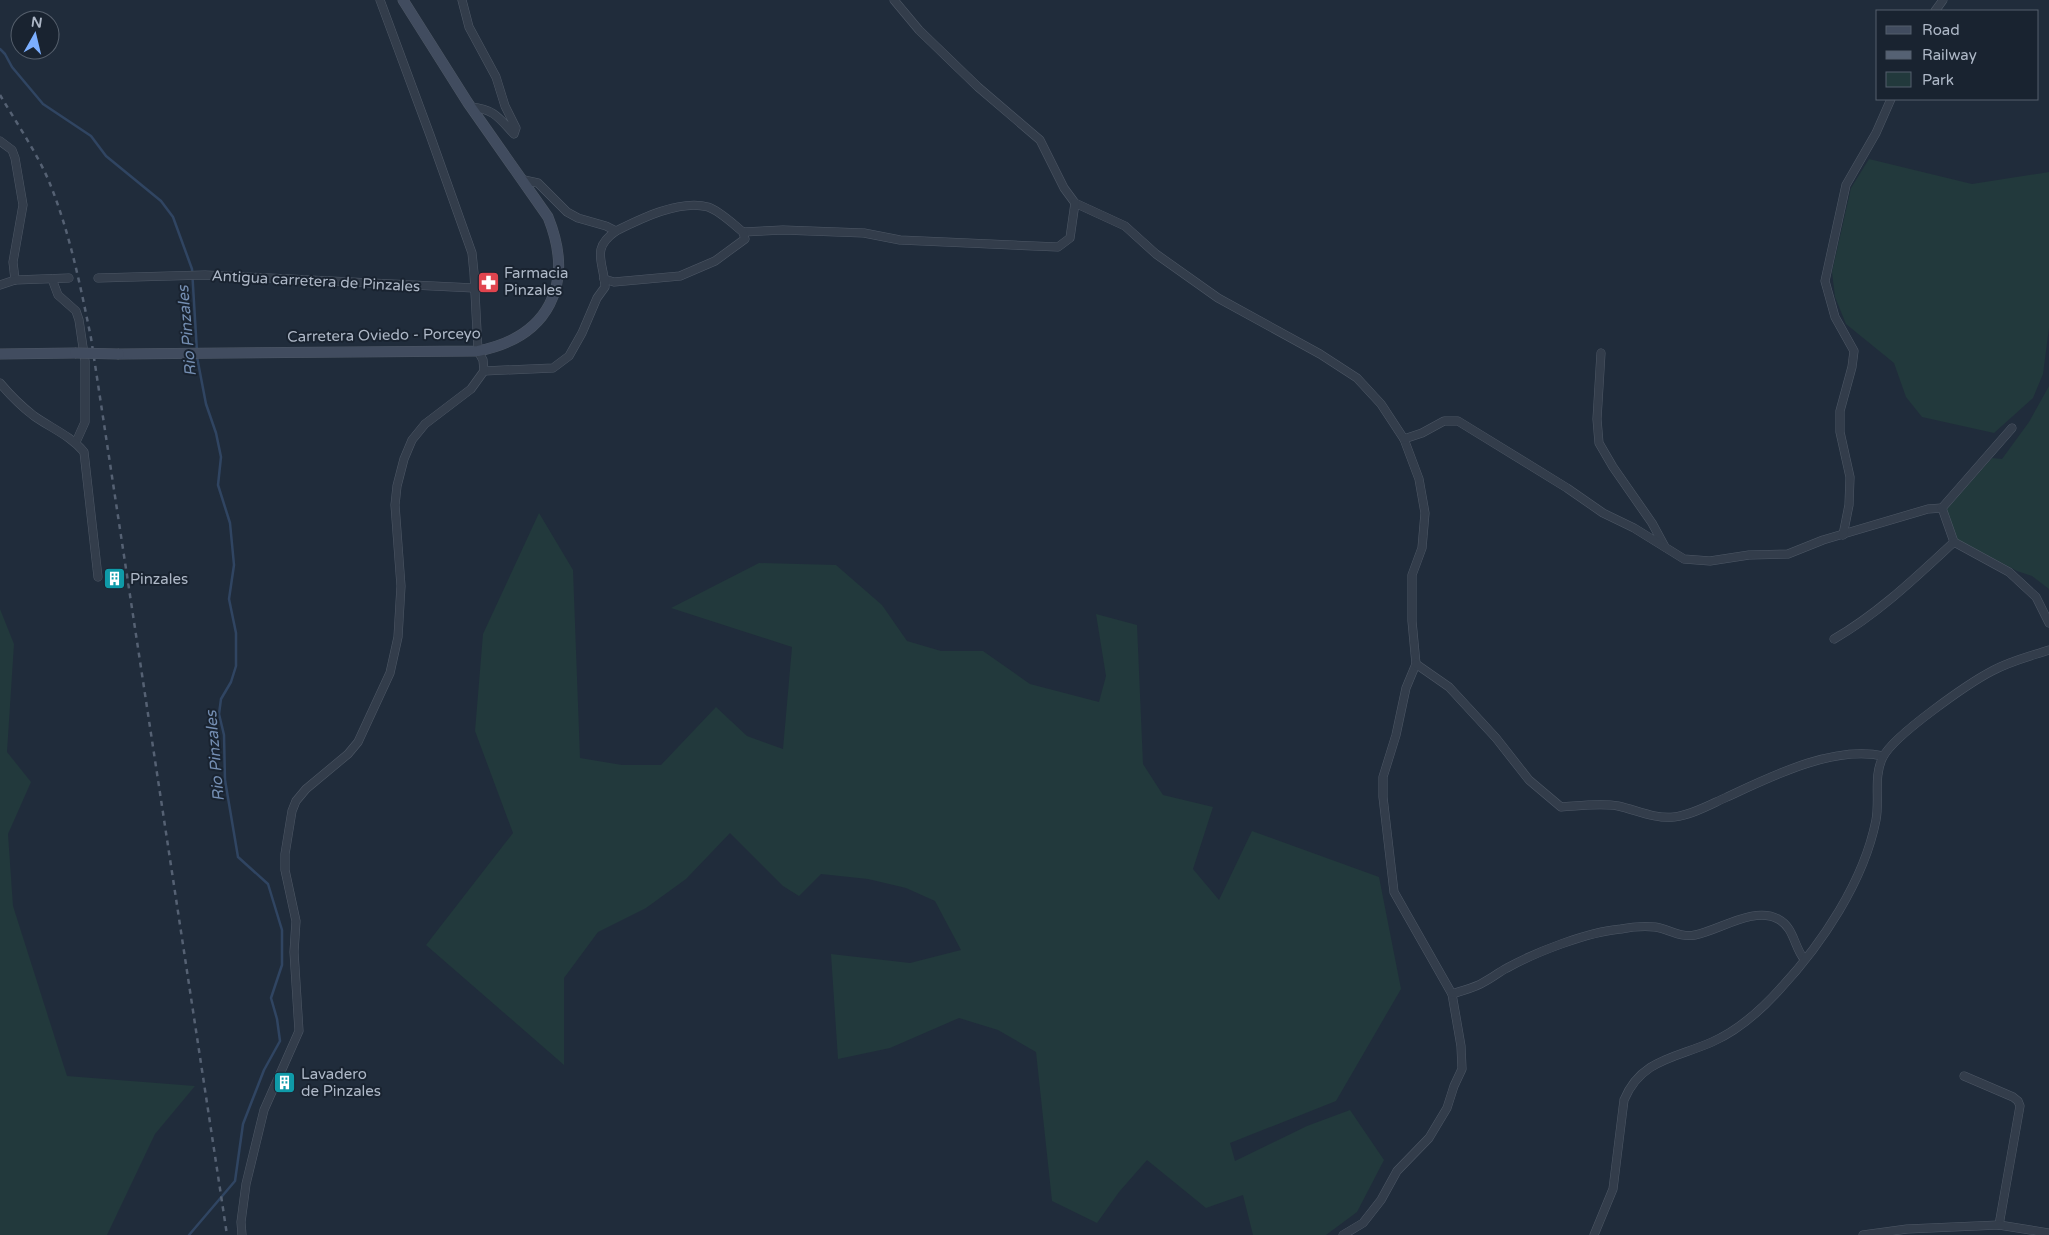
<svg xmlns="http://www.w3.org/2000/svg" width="2049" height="1235" font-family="'Varela Round',sans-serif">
	<rect width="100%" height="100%" fill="#202c3b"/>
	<g fill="#22393c">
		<polygon points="1869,159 1972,184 2049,172 2049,328 2043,374 2033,398 1994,433 1922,417 1906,397 1894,363 1846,324 1835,297 1832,272 1851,188"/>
		<polygon points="2049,386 2049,589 2032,576 2017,571 1956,539 1947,509 1992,458 2002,459 2029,422"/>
		<polygon points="539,513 573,570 580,758 622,765 661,765 716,707 747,736 783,749 792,647 671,608 759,563 836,565 882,605 907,641 941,651 983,651 1030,684 1099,702 1106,676 1096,614 1137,625 1143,764 1163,795 1213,807 1193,869 1219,900 1252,831 1379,877 1401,989 1336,1101 1230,1143 1235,1161 1307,1126 1350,1110 1384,1160 1357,1212 1326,1235 1253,1235 1243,1195 1206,1208 1147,1160 1119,1192 1097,1223 1052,1201 1036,1052 998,1030 959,1018 890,1048 838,1059 831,954 910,963 961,950 935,901 906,888 868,879 821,874 799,896 783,886 730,833 686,879 646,908 598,932 564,978 564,1065 426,945 513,833 475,731 483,634"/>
		<polygon points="0,609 14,644 7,752 31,782 8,834 13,906 67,1076 195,1086 155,1134 107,1235 0,1235"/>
	</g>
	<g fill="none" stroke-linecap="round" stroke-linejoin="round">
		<g stroke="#304562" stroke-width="2.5">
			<polyline points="0,49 5,54 12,67 43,104 91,136 106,156 161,201 173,217 192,269 197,352"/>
			<polyline points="189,1235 235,1181 243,1124 264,1070 280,1041 277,1019 271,998 282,965 282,930 268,884 238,857 225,780 224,735 219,714 221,699 231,682 236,666 236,633 229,599 234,565 230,523 218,485 221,457 216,433 206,404 197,357"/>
		</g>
		<defs>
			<g id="minor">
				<path d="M462,0L469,27L496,77L505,106L516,128L514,134C499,118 494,109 471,107"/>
				<polyline points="894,0 919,30 978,87 1040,140 1064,188 1075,203 1125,226 1156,254 1218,298 1320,354 1357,378 1381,404 1404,439 1419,479 1425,513 1422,548 1412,575 1412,621 1416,664 1406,688 1396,735 1383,777 1383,797 1394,892 1452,994 1461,1046 1462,1069 1454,1086 1447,1108 1429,1138 1397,1171 1381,1200 1363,1223 1343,1235"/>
				<polyline points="1935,11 1943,0"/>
				<polyline points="0,141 12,150 15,158 23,205 13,262 15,280"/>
				<polyline points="743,232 783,230 864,233 900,240 1058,247 1070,238 1075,203"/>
				<polyline points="98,278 205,275 474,288"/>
				<polyline points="52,279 58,295 76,311 79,320 85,361 85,422 76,442"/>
				<path d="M604,279L614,282L680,276L715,261L745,239L743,232C733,224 720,211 708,207C680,199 640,219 616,231"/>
				<polyline points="0,285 15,280 69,278"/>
				<polyline points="1601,353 1597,419 1599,443 1613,467 1652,523 1665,547"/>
				<path d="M484,371L553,368L569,356L582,333L597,298L605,287C604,262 590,249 616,231L606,226L578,218L567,212L538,183L524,180"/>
				<path d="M0,383C10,395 21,406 34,416C51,428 71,436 84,452L98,577"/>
				<polyline points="1404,439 1422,433 1444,421 1458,421 1567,488 1603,513 1634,528 1684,559 1710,561 1749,555 1788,554 1823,540 1928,509 1942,508"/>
				<polyline points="1942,508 1954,542 2009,572 2036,597 2049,623"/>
				<polyline points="1942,508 2012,428"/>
				<polyline points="1843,535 1849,505 1850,477 1840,432 1840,411 1852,367 1854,351 1835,317 1825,281 1846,185 1876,133 1891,99"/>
				<path d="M1834,639C1879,613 1916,577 1954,542"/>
				<path d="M1416,664L1449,687L1496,738L1529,780L1561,807C1579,806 1600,803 1618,806C1637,810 1654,819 1674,817C1692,815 1711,804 1727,797C1772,776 1834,745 1883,756"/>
				<path d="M1452,994C1463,990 1475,988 1484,982C1492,978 1499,972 1507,968C1536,952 1587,932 1621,929C1631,927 1644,926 1655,927C1669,929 1680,938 1695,935C1720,930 1754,906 1778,919C1794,927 1794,947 1804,959"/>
				<polyline points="1964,1076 2013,1097 2018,1101 2020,1106 1999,1225"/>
				<polyline points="242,1235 241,1222 246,1184 264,1110 299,1031 294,952 296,921 285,870 285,854 292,811 296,801 306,789 348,754 358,742 390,673 398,637 401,586 395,505 397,486 404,459 412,440 425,424 471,389 484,371 483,360 478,351 474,273 472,253 430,135 380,0"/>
				<path d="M1594,1235L1613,1189L1624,1100C1641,1059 1676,1058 1712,1042C1737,1031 1762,1009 1780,989C1822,944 1864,881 1876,820C1880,799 1873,776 1883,757C1894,735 1969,683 1992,671C2010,661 2031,656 2049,650"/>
				<polyline points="1863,1235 1907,1229 1999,1225 2049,1233"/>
			</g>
			<g id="secondary">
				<polyline points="0,354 75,353"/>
				<path d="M119,354L478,351C549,337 575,284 548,217L468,103L403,0"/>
			</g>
		</defs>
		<use href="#minor" stroke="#4e5866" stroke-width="9"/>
		<use href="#secondary" stroke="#4e5866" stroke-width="11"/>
		<use href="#minor" stroke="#333d4b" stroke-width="8"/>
		<use href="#secondary" stroke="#414c5f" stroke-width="10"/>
		<path stroke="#556173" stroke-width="2.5" stroke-dasharray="5 5" stroke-linecap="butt" d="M0,95C16,122 35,150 48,179C69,229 80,284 91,338L227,1235"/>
		<defs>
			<polyline id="secondary-bridge" points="75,353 119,354"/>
		</defs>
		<use href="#secondary-bridge" stroke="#4e5866" stroke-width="11" stroke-linecap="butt"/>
		<use href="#secondary-bridge" stroke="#414c5f" stroke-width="10"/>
	</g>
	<defs>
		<symbol id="pharmacy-square" viewBox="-11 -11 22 22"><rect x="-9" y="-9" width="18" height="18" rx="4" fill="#e0444e" stroke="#192330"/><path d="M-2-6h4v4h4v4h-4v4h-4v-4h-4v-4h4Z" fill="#fff"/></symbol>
		<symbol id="building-square" viewBox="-11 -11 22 22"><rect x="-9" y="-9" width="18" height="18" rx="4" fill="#0f9aa8" stroke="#192330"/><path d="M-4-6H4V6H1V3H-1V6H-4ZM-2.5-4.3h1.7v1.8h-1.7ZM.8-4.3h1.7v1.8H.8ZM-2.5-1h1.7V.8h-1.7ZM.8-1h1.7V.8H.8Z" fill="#fff"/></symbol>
	</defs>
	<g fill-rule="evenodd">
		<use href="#pharmacy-square" x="476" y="270" width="25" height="25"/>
		<use href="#building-square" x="102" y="566" width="25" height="25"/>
		<use href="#building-square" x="272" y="1070" width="25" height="25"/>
	</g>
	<g text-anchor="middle" stroke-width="4" stroke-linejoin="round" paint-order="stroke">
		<g font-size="15" fill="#aeb8c7" stroke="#192330" text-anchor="start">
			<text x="504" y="278">Farmacia<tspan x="504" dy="17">Pinzales</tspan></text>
			<text x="130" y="584">Pinzales</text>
			<text x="301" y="1079">Lavadero<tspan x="301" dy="17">de Pinzales</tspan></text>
		</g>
		<g font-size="15" fill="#aeb8c7" stroke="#192330">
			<text transform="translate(316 281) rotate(3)" y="5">Antigua carretera de Pinzales</text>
			<text transform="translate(384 335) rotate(-1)" y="5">Carretera Oviedo - Porceyo</text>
		</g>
		<g font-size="16" font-style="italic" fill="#748eb2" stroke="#192330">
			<text transform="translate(186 331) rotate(-95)" y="6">Rio Pinzales</text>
			<text transform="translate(214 756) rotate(-95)" y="6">Rio Pinzales</text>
		</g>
	</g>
	<rect x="1876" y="10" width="162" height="90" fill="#192330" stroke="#555f6c"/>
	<rect x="1886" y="26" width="25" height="8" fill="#414c5f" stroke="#555f6c"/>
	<text x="1922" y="35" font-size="15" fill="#aeb8c7">Road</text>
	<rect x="1886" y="51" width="25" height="8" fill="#556173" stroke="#555f6c"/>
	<text x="1922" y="60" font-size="15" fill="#aeb8c7">Railway</text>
	<rect x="1886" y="72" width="25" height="15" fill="#22393c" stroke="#555f6c"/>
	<text x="1922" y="85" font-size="15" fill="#aeb8c7">Park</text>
	<g transform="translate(35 35) rotate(8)"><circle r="24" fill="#192330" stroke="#555f6c"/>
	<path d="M0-4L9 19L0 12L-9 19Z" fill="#7cafff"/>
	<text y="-8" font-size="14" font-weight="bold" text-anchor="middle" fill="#aeb8c7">N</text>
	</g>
</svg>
